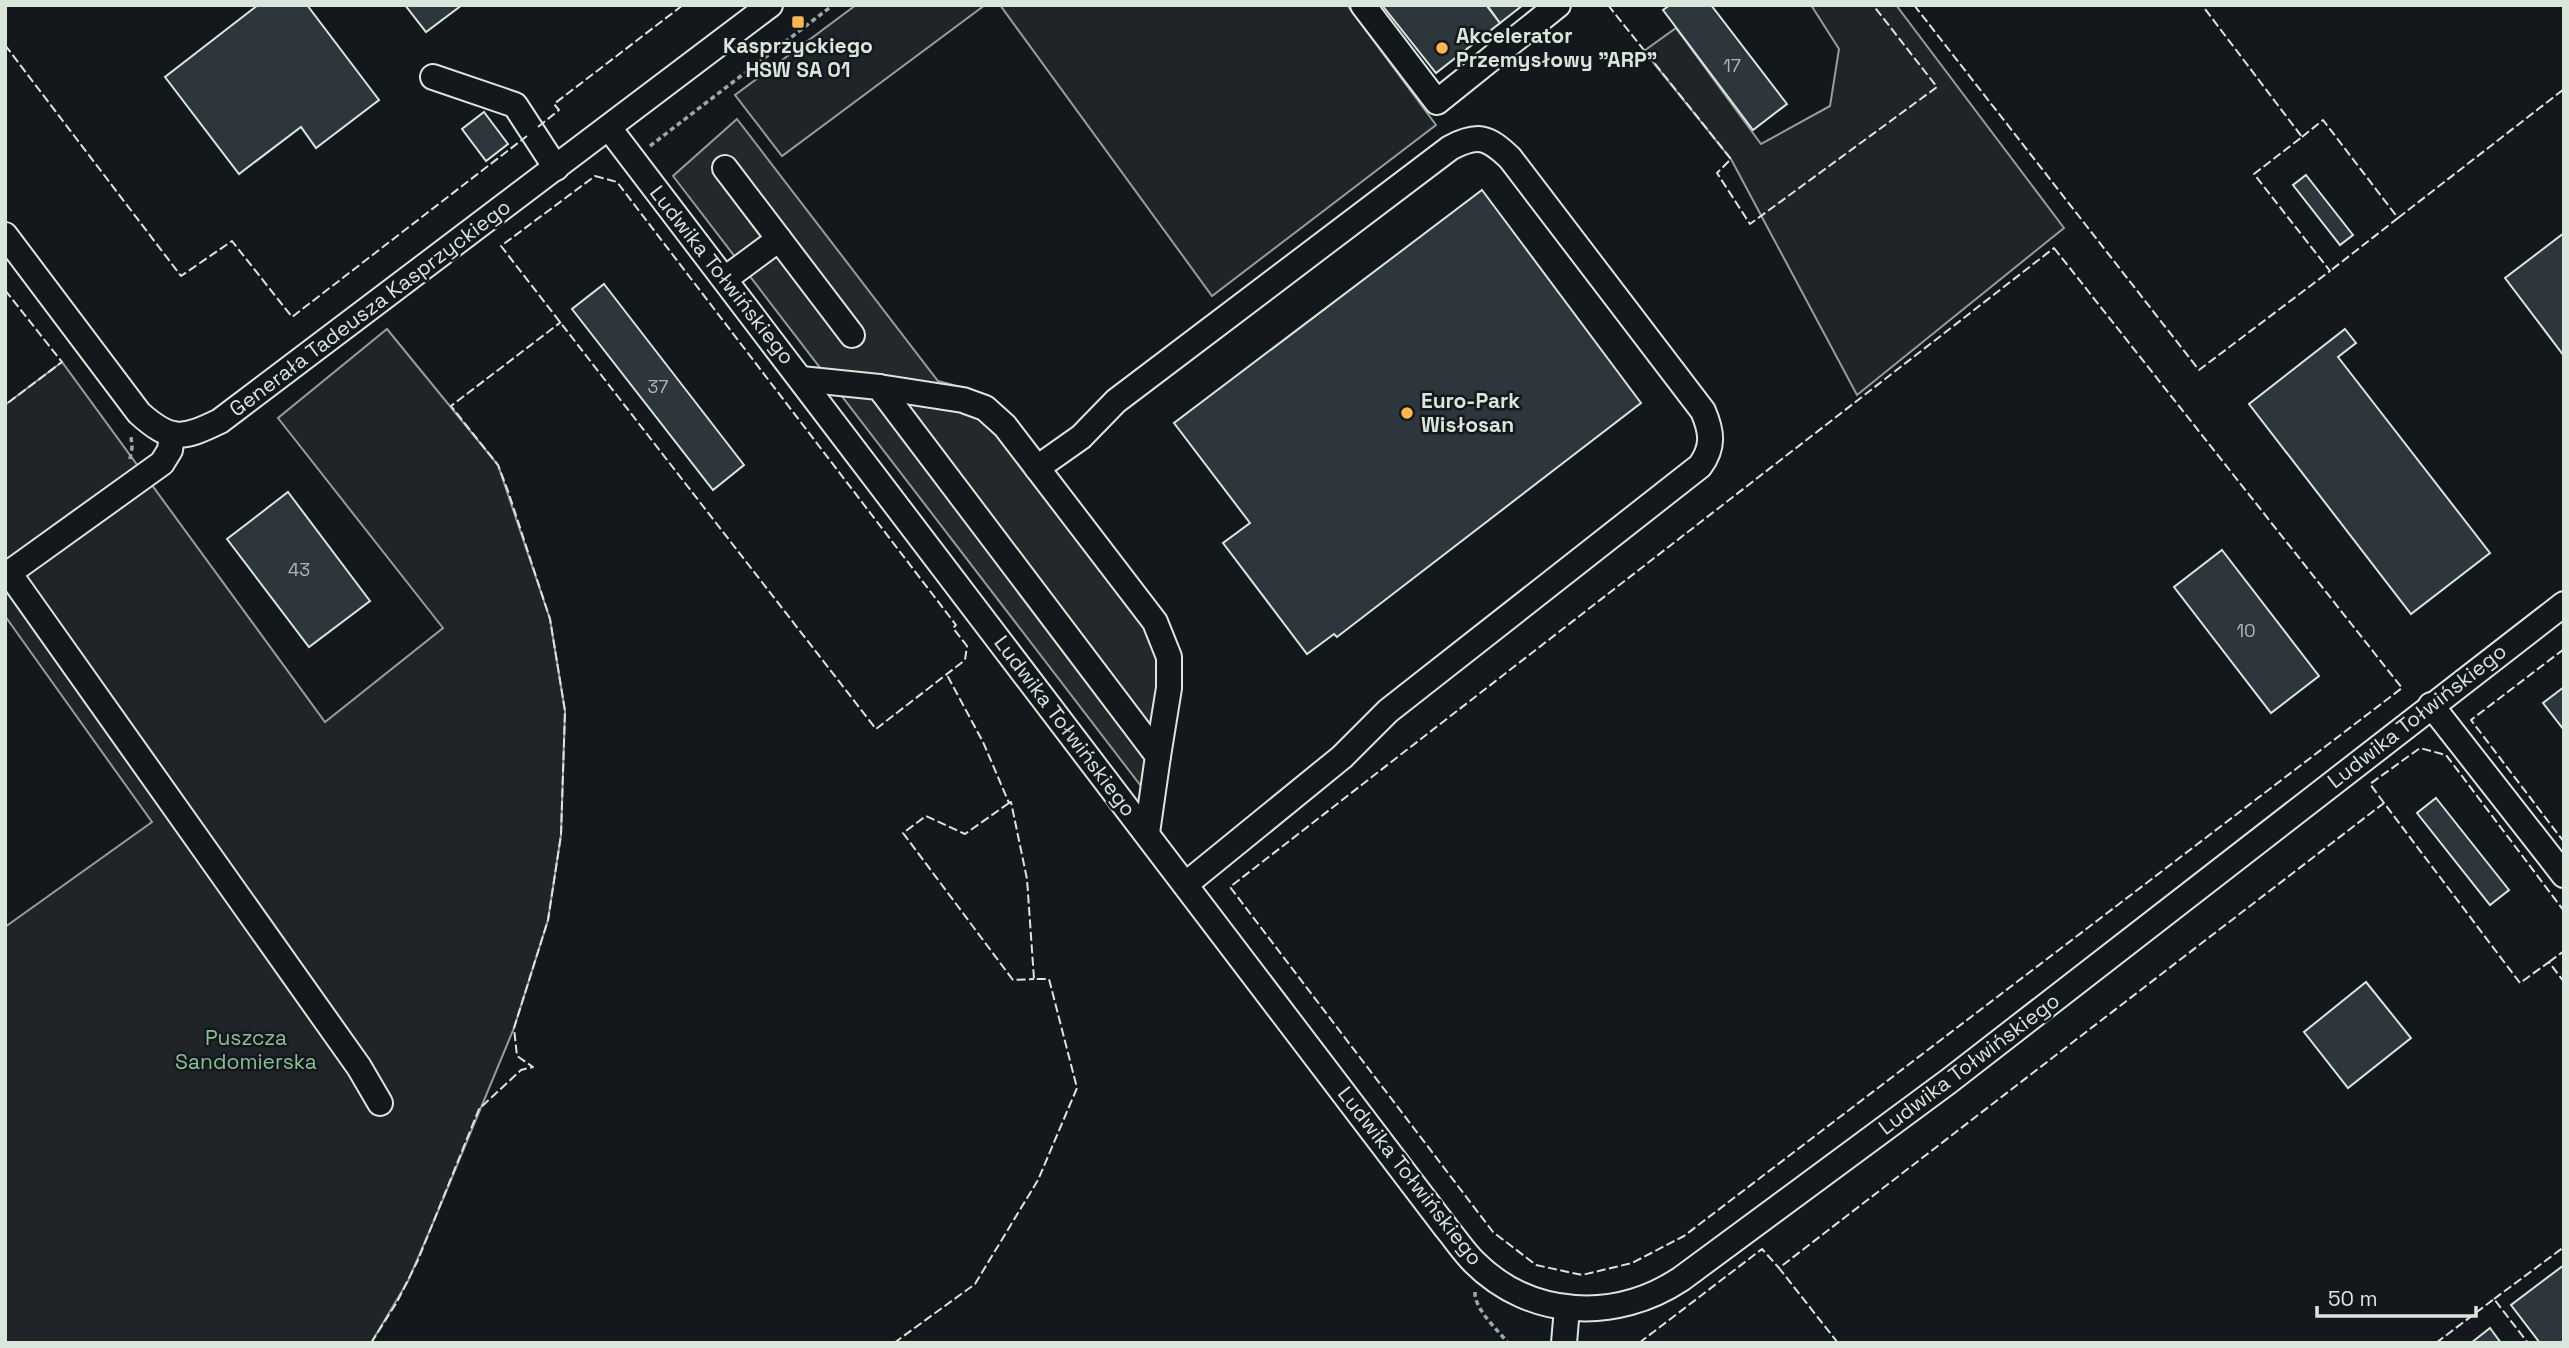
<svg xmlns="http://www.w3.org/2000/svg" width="2569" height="1348" font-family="'Space Grotesk',sans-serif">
	<rect width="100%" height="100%" fill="#14181c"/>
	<g fill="#202428" stroke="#939e99" stroke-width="2">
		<polygon points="856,5 985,5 782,156 735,95"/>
		<polygon points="1000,5 1347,5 1436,125 1212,296"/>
		<polygon points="1811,5 1896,5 2064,228 1857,395 1731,159 1644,51 1676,28 1761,144 1830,106 1839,49"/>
		<polygon points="387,329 498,465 550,619 565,711 561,835 548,920 514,1028 436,1216 408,1281 371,1343 5,1343 5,927 152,822 5,616 5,405 62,362 325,722 443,628 278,418"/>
	</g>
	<polygon fill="#24282b" stroke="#939e99" stroke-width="2" points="737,119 938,381 968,389 1179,661 1144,790 673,176"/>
	<g fill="#2c363c" stroke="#d8e6dc" stroke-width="2">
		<polygon points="258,5 307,5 379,100 316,148 301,127 239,174 165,77"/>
		<polygon points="405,5 462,5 426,32"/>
		<polygon points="1382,5 1486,5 1500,23 1436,73"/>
		<polygon points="1487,5 1523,5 1500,23"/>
		<polygon points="1670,5 1711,5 1787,104 1753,130 1663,10"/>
		<polygon points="484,112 508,144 486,161 462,129"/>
		<polygon points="2306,175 2353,235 2340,245 2293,185"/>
		<polygon points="1482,190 1641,403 1337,637 1334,634 1307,654 1223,543 1250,523 1174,423"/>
		<polygon points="2564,233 2564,356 2505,278"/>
		<polygon points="604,284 744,465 713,490 572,309"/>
		<polygon points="2345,329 2356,343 2338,357 2490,553 2411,614 2249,404"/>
		<polygon points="288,492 370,601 309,647 227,539"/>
		<polygon points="2222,550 2319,676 2271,713 2174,587"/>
		<polygon points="2564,687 2564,730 2543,703"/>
		<polygon points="2436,798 2509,890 2490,905 2417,813"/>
		<polygon points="2366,982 2411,1038 2348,1088 2304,1032"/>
		<polygon points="2564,1265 2564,1343 2540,1343 2511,1305"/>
		<polygon points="2490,1328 2501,1343 2471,1343"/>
	</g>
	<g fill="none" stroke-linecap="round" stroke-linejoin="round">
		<defs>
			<g id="minor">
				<polyline points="1363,5 1437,102 1558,5"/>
				<polyline points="433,77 515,105 556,168"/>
				<path d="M609,128L1447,1229C1456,1240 1464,1252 1474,1262C1531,1319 1616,1322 1681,1279L1949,1081L2564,604"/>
				<polyline points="725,168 852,335"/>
				<path d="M5,235L139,413C171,442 183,439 220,421L770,5"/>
				<polyline points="725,279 779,239"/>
				<polyline points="801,379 879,387 1158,756 1147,833"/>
				<polyline points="879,387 963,400 985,408 1005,426 1155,622 1169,657 1169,688 1158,756"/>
				<polyline points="172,434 170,450 162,463 9,573 359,1067 380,1103"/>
				<path d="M1037,468L1081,437L1116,401L1450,148C1478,133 1488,137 1510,158L1703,411C1712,432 1714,447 1700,466L1388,711L1342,757L1186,884"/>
				<polyline points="2431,705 2564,875"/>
				<polyline points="1564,1343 1567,1308"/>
			</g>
		</defs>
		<use href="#minor" stroke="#d8e6dc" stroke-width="28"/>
		<g stroke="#9da8a2" stroke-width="3.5" stroke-dasharray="5 3.5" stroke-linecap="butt">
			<polyline points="650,146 833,5"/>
			<polyline points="130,459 132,448 131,436"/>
			<path d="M1475,1292C1474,1309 1498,1330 1508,1343"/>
		</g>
		<use href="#minor" stroke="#14181c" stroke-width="24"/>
		<g stroke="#d8e6dc" stroke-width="2" stroke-dasharray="9 3.5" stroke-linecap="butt">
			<polyline points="1608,5 1731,159 1717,173 1750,224 1937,87 1873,5"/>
			<polyline points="1914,5 2199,370 2330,271 2254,174 2302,137 2202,5"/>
			<polyline points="5,45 181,276 232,241 292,317 527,136"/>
			<polyline points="538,127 559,110 554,104 683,5"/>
			<polyline points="2302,137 2323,120 2398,218 2330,271"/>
			<polygon points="595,176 617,182 956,625 953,628 967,646 965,660 876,729 501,246"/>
			<polyline points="2398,218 2564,89"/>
			<polygon points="2054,248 2402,688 1684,1236 1632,1263 1582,1275 1536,1265 1493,1232 1230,887"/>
			<polyline points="5,290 62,362 5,405"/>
			<polyline points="2564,649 2471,720 2564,842"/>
			<polyline points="1009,803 965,834 926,816 903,833 1013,980 1034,979"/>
			<polyline points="2384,803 2370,784 2420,748 2446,755 2564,911"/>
			<polyline points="2549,962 2564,951"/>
			<polyline points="2494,1299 2564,1247"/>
			<polyline points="371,1343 397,1302 418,1260 479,1109 521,1070 533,1067 517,1056 514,1028 548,920 561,835 565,711 550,619 508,491 498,465 451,406 561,322"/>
			<polyline points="894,1343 975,1284 1038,1180 1077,1088 1049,979 1034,979 1027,879 1011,802 1009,803 983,742 947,675"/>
			<polyline points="1639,1343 1762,1249 1779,1268"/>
			<polyline points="1838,1343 1779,1268 2384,803 2520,983 2549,962 2564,982"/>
			<polyline points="2436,1343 2494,1299 2528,1343"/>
		</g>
	</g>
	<g fill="#ffb74d" stroke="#14181c" stroke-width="2.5">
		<rect x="791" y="15" width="14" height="14" rx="3.5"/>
		<circle cx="1442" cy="48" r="7"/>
		<circle cx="1407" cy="413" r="7"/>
	</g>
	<g text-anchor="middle" stroke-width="5" stroke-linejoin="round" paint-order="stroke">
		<g font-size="18" fill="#adbab4">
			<text x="1732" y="72">17</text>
			<text x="658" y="393">37</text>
			<text x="299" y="576">43</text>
			<text x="2246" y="637">10</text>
		</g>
		<g font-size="21" font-weight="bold" fill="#d8e6dc" stroke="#14181c" text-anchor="start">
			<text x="1456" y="43">Akcelerator<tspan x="1456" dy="24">Przemysłowy "ARP"</tspan></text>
			<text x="798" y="53" text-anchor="middle">Kasprzyckiego<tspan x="798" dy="24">HSW SA 01</tspan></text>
			<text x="1421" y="408">Euro-Park<tspan x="1421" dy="24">Wisłosan</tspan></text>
		</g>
		<g font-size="21" fill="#d8e6dc" stroke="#14181c">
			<text transform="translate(722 275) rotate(52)" y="7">Ludwika Tołwińskiego</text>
			<text transform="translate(370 308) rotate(-37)" y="7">Generała Tadeusza Kasprzyckiego</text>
			<text transform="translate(2417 716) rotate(-38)" y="7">Ludwika Tołwińskiego</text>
			<text transform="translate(1065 726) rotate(53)" y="7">Ludwika Tołwińskiego</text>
			<text transform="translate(1969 1064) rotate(-37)" y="7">Ludwika Tołwińskiego</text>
			<text transform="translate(1410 1176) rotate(52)" y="7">Ludwika Tołwińskiego</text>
		</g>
		<g font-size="21" fill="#8ac095" stroke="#14181c">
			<text x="246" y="1045">Puszcza<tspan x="246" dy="24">Sandomierska</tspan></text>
		</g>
	</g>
	<rect width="2569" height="1348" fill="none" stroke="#d8e6dc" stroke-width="14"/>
	<path d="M2317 1306v10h159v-10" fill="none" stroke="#d8e6dc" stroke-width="3.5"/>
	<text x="2328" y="1306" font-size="21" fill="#d8e6dc" stroke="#14181c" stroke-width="5" paint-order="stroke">50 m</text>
</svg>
